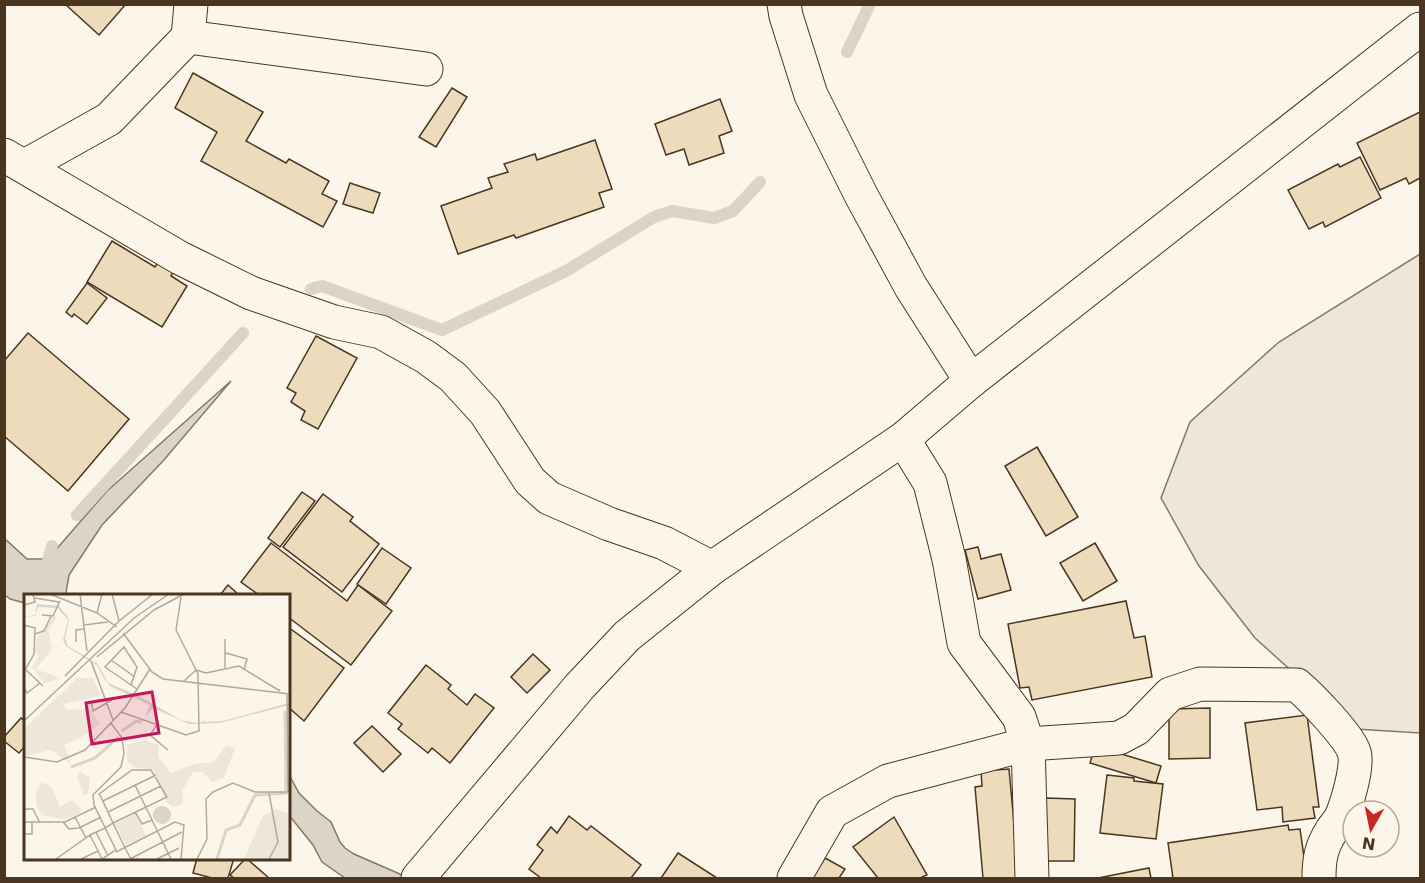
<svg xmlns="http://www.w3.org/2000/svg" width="1425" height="883" font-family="'DejaVu Sans',sans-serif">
	<rect width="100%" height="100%" fill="#fbf6e9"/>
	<polygon fill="#ede6d9" stroke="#887966" stroke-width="1.5" points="1420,254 1420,733 1356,729 1255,638 1199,566 1161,498 1190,422 1279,342"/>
	<g fill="#dcd4c6" stroke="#887966" stroke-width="1.5">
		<polygon points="231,381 163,461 102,525 69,575 66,593 68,595 26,595 25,603 10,599 5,595 5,539 27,559 44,559 53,553 107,491"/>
		<polygon points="288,773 299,793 317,811 331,822 340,842 345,848 354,854 409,878 345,878 322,862 313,845 288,814"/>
	</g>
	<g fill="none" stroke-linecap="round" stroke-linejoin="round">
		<g stroke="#dcd4c6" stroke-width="12">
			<polyline points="847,52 870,4"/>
			<polyline points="311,289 322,286 442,330 566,271 654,217 672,211 714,218 733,211 760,182"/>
			<polyline points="77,515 243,333"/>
			<polyline points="45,571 52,546"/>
		</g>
	</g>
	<g fill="#ecdcbc" stroke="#4a3520" stroke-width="1.5">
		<polygon points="65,4 126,4 99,35"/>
		<polygon points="193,73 263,112 246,141 286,163 289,159 329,181 322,194 337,201 323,227 201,161 217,132 175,108"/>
		<polygon points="452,88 467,97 436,147 419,137"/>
		<polygon points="720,99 732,131 719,136 724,153 689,165 684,149 666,155 655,124"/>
		<polygon points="1420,112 1420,178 1409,184 1406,178 1380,190 1357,143"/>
		<polygon points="595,140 612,189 599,193 604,207 516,238 514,235 458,254 441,206 492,188 488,178 508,172 504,164 535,154 537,160"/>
		<polygon points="1360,157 1381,198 1325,227 1323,222 1309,229 1288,190 1338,164 1340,167"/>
		<polygon points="350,183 380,193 373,213 343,204"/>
		<polygon points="112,241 155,267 159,261 174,270 171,276 187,286 162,327 87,282"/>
		<polygon points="87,283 107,298 87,324 74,314 72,317 66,312"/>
		<polygon points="28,333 129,419 68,491 4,436 4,361"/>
		<polygon points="316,336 357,358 318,429 301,420 305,411 291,402 296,393 287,388"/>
		<polygon points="1037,447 1078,517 1046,536 1005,466"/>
		<polygon points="302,492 315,501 280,547 268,538"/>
		<polygon points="323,494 353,517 350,521 379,544 342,592 283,547"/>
		<polygon points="271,543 347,601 358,585 392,611 351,665 288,617 288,595 259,595 241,582"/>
		<polygon points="1095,543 1117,581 1083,601 1060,563"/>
		<polygon points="978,547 981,559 1001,554 1011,590 978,599 965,550"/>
		<polygon points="382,548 411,568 386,604 357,584"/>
		<polygon points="228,585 239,595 220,595"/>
		<polygon points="1126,601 1134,638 1145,636 1152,677 1032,700 1029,687 1020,688 1008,624"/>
		<polygon points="288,627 344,668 304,721 288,707"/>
		<polygon points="533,654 550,670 527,693 511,677"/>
		<polygon points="426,665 451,685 448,689 467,705 475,694 494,708 450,763 432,748 428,753 398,729 402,724 388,713"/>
		<polygon points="1210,708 1210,758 1169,759 1169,709"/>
		<polygon points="1307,715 1319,807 1313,807 1315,818 1283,822 1282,807 1257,810 1245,723"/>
		<polygon points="21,718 26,721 26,745 19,753 4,741 4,737"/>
		<polygon points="372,726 401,754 383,772 354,743"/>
		<polygon points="1095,746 1161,766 1156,783 1090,763"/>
		<polygon points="1009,769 1019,878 983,878 975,787 982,786 981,771"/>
		<polygon points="1107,775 1134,778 1134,781 1163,784 1156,839 1100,833"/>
		<polygon points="1046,798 1075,799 1074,861 1044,861"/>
		<polygon points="569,816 587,830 591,826 641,865 631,878 541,878 529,869 543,850 537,845 551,827 557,833"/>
		<polygon points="894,817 927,875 920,878 878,878 853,847"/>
		<polygon points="1288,825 1289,830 1300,829 1307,878 1173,878 1168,843"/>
		<polygon points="678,853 717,878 661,878"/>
		<polygon points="197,858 234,858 228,878 212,878 193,873"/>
		<polygon points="246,858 269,878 234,878 230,875"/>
		<polygon points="825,858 845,869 839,878 812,878"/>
		<polygon points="1149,868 1151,878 1098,878"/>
	</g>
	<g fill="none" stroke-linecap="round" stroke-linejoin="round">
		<defs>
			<g id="street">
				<polyline points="188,37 426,69"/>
				<polyline points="4,155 180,258 251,293 334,322 381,332 426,357 453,377 485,412 530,481 549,498 609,524 664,543 712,568"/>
				<polyline points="25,166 109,119 188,37 191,4"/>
				<polyline points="903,439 930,483 949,559 964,643 1019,717 1028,744 1032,878"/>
				<path d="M794,878L832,812L888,781L1028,744L1119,738L1136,729L1170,694L1200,684L1297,685C1310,696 1349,736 1354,752C1359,764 1347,803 1342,815C1340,821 1335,825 1332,830C1321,847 1319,859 1319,878"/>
			</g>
			<g id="secondary">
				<polyline points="784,4 786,16 811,95 861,195 911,287 971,381"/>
				<polyline points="418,878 580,686 627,636 712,568 903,439 971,381 1420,29"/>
			</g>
		</defs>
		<use href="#street" stroke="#4a3520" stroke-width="35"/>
		<use href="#secondary" stroke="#4a3520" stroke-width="35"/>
		<use href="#street" stroke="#fbf6e9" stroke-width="33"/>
		<use href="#secondary" stroke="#fbf6e9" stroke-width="33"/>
	</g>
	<g transform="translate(24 594)">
		<rect width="266" height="266" fill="#fbf6e9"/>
		<path d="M29,22L33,23L24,36L28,55L12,75L36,84L20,90L8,73L15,62L11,58L13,43ZM53,84H69L77,102L39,110L44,116L66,115L76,129L64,140L40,151L47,170L27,156L0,162V135ZM120,146L135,151L134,163L147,179L171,170L190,168L202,152L211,154L200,184L188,188L179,178H169L158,197L159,210L149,213L142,208L130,176L110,173L103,167V151ZM56,177L66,184L64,199L60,201L53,183ZM18,188L28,194L36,213L48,206L57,214L56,219L41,226L17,221L12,210V197ZM251,215L265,219V265H220L239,222ZM111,220L122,242L102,251L91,230Z" fill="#ede6d9"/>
		<path d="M13,10L35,12L43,22L45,26L41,44L44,52L74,70L84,89L113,101L157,126L172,129L179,128V123L180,128L199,127L265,109V111L196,129L165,130L129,114L121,123L126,111L86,92L84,90L78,81L74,72L42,52L39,46L44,26L34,14L14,13L11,22L0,23L11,21ZM129 221a9 9 0 1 1 18 0a9 9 0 1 1-18 0Z" fill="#dcd4c6"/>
		<path fill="none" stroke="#dcd4c6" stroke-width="3" d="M98,137L112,127L118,128M47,173L71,164L95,143M193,265L202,236L216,231L231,201L262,199L261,117"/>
		<path fill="none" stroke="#b4a999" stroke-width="1.5" d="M26,0L73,19L93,33M56,0L63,57M88,0L95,27M11,4L35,8M0,11L11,8L9,0M73,19L78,0M18,21L29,22L36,7M0,31L11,34L10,60L1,76M60,31L84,28M99,39L128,78L139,85L266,100M11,40L20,37L27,22M201,45V74M52,48V36L61,35M202,59L223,65L220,76M73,63L130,16L160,0M87,66L111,83M67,67L89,126M2,76L19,92M41,82L95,27L129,0M159,88L172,76L182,79L215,72L256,97M107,91L81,73L100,53L113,73L107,91L113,95M0,94L3,99L16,89M263,100L264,198M67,107L69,117L91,104M97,118L162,141L175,137L174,80L152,36L157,3M0,127L110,24L145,0M132,132L126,141L144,156M0,163L33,168L61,156L101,114L126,75M111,191L147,265M245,199L254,248L245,265M79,207L132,181M0,215H9L15,227M84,218L137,192M111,218L118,230L128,226M51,223L62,244M0,228H41L72,213M39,228L45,235L55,234L77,223M72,238L84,262M0,240H8V227M66,241L78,265M92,258L151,228L160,231L157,265M32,265L66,241L81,234L89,229L143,203L127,176H108L75,200L76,201L89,229L101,254L107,265M57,265L74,257M78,265L92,256L70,211L69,201L97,173L100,159L98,144L87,129M106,265L158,238M133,265L155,254M173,265L183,245L182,205L189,198L209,189L231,198H266"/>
		<path fill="#c2185b" fill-opacity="0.15" stroke="#c2185b" stroke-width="3" d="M128,98L135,139L68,150L62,109Z"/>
		<rect width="266" height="266" fill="none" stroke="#4a3520" stroke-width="3"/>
	</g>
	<rect width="1425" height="883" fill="none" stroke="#4a3520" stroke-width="12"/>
	<g transform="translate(1371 829) rotate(189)"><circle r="28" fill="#fbf6e9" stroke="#b4a999" stroke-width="1.5"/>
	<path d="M0-4.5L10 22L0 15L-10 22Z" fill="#c62828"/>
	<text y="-9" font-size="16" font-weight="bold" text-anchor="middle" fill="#4a3520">N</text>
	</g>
</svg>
